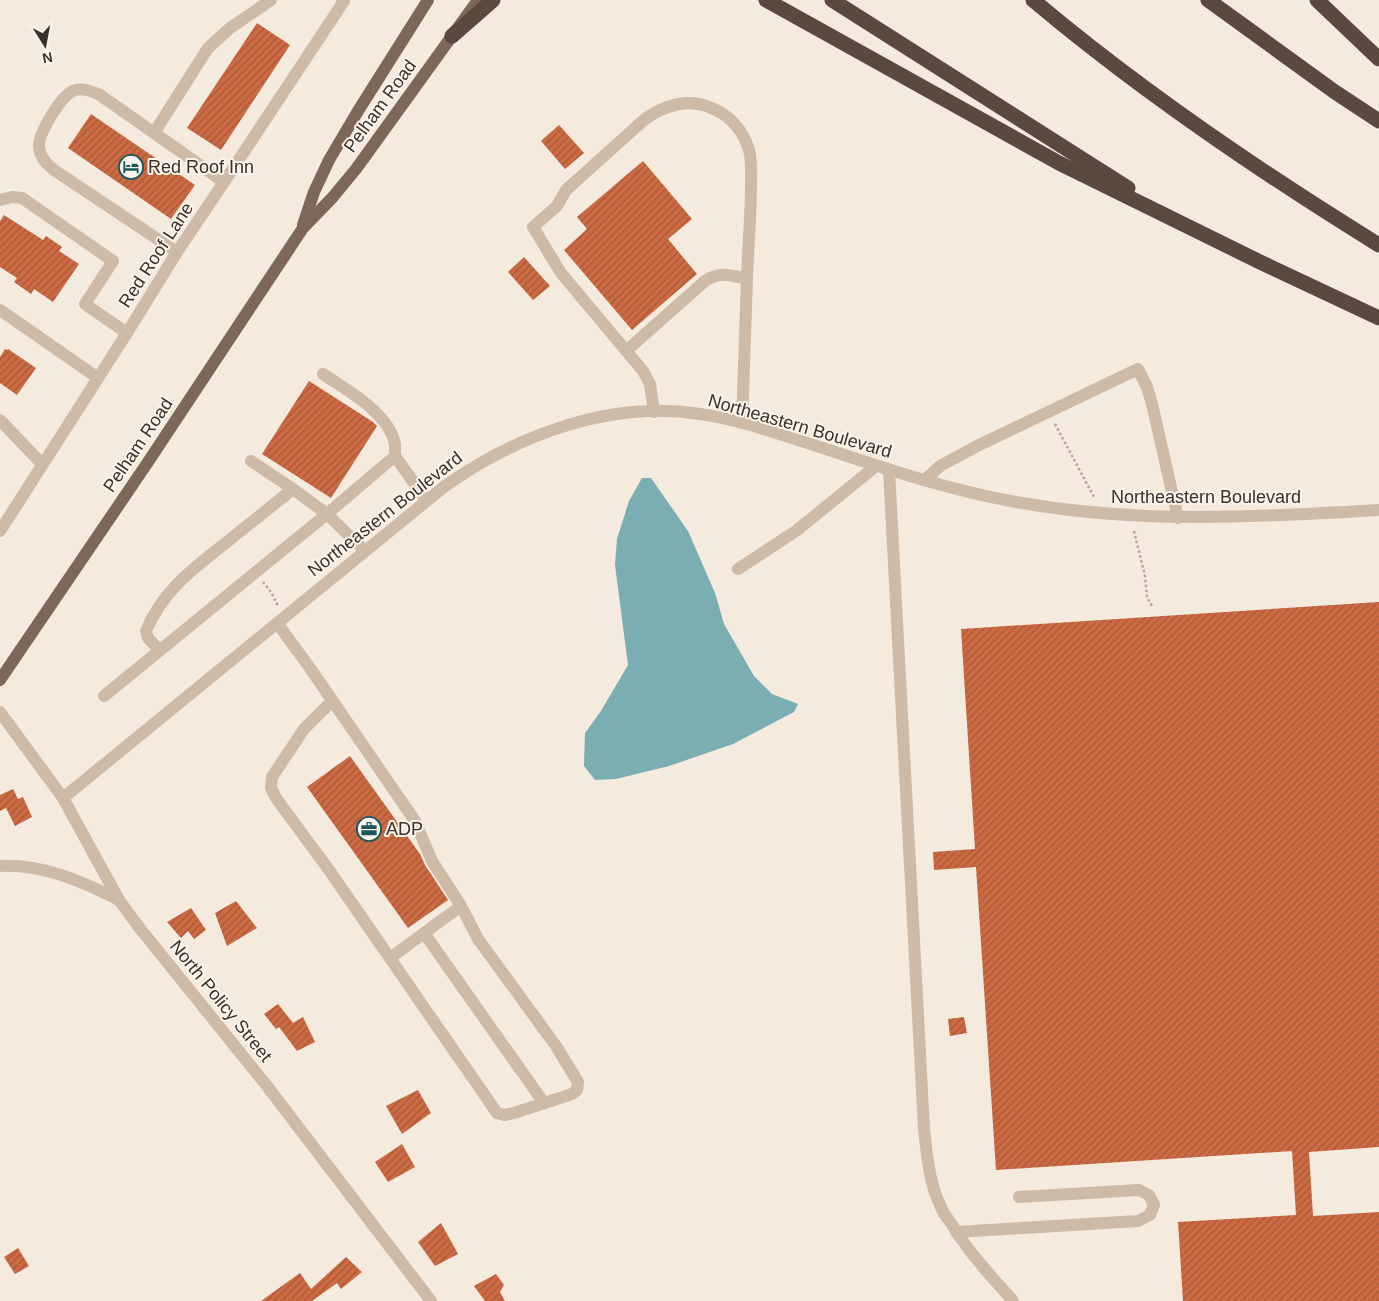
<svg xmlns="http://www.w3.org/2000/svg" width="1379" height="1301" font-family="Helvetica,sans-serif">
	<defs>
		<pattern id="building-hatch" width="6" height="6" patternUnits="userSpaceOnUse" patternTransform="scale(1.25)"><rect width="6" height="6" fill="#cc6b43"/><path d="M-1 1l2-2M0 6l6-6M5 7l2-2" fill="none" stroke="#a75838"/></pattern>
	</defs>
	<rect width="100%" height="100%" fill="#f4eadd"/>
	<polygon fill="#7aaeb3" points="642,478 651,478 688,531 715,593 724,624 754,676 772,694 798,704 794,712 733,744 669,766 616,779 595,780 584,766 585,733 601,711 628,665 615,565 617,539 629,501"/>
	<g fill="url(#building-hatch)">
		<polygon points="257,23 290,45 221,150 187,128"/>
		<polygon points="91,114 195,185 171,219 68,148"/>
		<polygon points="559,125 584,153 565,169 541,141"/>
		<polygon points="643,161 692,219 668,239 697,274 632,330 564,250 587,229 577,217"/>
		<polygon points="4,215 43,240 46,236 62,247 59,251 79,264 53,302 34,289 31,294 14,282 17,278 0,267 0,221"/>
		<polygon points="524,257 550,286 533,300 508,272"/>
		<polygon points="5,349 7,350 8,349 36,368 17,395 0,383 0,357"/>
		<polygon points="309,381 373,422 377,426 331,498 262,454"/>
		<polygon points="1379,602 1379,1147 1309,1152 1313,1216 1379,1212 1379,1301 1183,1301 1178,1222 1296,1215 1292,1151 996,1170 976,867 934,870 933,852 975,849 961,629"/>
		<polygon points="350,756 420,854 425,865 448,900 408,928 307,787"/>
		<polygon points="13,789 18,799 23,797 32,817 15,826 6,808 0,811 0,795"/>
		<polygon points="236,901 257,928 227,946 215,913"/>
		<polygon points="191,908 206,930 194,939 188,931 181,938 167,922"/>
		<polygon points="278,1004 293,1023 303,1017 315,1042 297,1051 279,1027 276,1029 264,1014"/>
		<polygon points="964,1017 967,1033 950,1036 948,1019"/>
		<polygon points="418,1090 431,1113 402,1134 386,1106"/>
		<polygon points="402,1144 415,1167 388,1182 375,1162"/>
		<polygon points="441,1223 458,1254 435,1266 418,1242"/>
		<polygon points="18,1248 29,1266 15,1274 4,1257"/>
		<polygon points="346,1257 362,1272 341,1289 337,1283 312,1301 261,1301 300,1273 311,1289"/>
		<polygon points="496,1274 504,1285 500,1292 505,1301 485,1301 474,1286"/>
	</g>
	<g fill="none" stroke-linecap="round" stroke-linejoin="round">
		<g stroke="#b9a592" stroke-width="2.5" stroke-dasharray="2.5 2.5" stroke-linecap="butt">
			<polyline points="1055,424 1094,497"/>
			<polyline points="1134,531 1145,576 1147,597 1153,608"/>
			<polyline points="263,582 271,592 278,606"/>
		</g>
		<g stroke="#cdbba8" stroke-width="12">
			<polyline points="154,133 208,48 230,28 271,0"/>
			<polyline points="0,200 12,197 22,198 113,261 85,304 127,333"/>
			<path d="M177,252L54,170C47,164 40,158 39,147C38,134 61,96 73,91C82,87 91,91 100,95L224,182"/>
			<polyline points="0,310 98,378"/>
			<path d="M626,351L705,281C720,271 730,275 747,279C748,247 751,215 751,184C751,173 752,160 749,150C743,130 729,114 709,107C686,98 665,105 645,119L566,190L557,206L533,227L561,273L643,371L650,384L654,412"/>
			<path d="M323,374C347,390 389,413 395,444C395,448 395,452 395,456"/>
			<polyline points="0,420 42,464"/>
			<polyline points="742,423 747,279"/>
			<polyline points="251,461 293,489"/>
			<path d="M889,470L924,1129C927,1155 929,1183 941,1207C943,1213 947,1218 951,1223C968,1252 991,1276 1013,1301"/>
			<polyline points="925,480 940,466 979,445 1138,369 1147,387 1152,404 1178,518"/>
			<polyline points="0,531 127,333 177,252 224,182 344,1 342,0"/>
			<polyline points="738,569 796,531 876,466"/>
			<polyline points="277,623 310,668 415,821 432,861 461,906 478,939 556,1046 578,1082 577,1090 572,1094 514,1113 504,1115 497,1113 329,870 276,798 271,788 272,777 304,729 332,701"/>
			<path d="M159,650L148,638L146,631C163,590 194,568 227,542C249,524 271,507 293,489L327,514L365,551"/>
			<polyline points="104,696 327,514 395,456 426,500"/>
			<polyline points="0,712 63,798 119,900 138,926 267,1086 431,1301"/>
			<path d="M63,798L445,486C517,435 611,400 700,414C743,420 784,436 826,449C890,470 955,492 1022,503C1142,524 1258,517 1379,510"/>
			<path d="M0,866C43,864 81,881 119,900"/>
			<polyline points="424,933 544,1103"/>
			<polyline points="390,958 461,906"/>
			<polyline points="956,1232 1138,1221 1150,1215 1154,1205 1149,1195 1139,1190 1019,1197"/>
		</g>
		<g stroke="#7c6759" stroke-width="12">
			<polyline points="303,225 314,192 329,160 358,111 428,0"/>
			<polyline points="0,680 148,462 303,228 332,198 356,169 478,0"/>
		</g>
		<g stroke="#5b493f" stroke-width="15">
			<polyline points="766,0 1059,163 1260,262 1379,318"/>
			<polyline points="832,0 1128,188"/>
			<path d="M1033,0C1141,91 1259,171 1379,245"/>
			<polyline points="1208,0 1335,92 1379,121"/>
			<polyline points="1317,0 1379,59"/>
			<polyline points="452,36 493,0"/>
		</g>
	</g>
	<defs>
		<symbol id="hotel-ring" viewBox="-11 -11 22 22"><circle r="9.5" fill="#fbf4ea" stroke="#1b565e" stroke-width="1.5"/><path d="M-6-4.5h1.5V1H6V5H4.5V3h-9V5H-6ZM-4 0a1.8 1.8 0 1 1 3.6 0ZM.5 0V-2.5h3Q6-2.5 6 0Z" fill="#1b565e"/></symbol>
		<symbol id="office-ring" viewBox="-11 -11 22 22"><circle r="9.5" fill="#fbf4ea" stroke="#1b565e" stroke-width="1.5"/><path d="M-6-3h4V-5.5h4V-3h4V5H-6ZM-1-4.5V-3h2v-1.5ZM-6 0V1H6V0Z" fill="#1b565e"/></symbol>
	</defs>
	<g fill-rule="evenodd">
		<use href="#hotel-ring" x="117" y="153" width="28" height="28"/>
		<use href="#office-ring" x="355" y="815" width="28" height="28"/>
	</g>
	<g text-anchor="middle" stroke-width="4" stroke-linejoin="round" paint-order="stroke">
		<g font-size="18" fill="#3a2f29" stroke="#fbf4ea">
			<text transform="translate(380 106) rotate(-54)" y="6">Pelham Road</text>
			<text transform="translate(156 255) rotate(-57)" y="6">Red Roof Lane</text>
			<text transform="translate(800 426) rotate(16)" y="6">Northeastern Boulevard</text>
			<text transform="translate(138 445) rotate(-56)" y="6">Pelham Road</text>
			<text x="1206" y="503">Northeastern Boulevard</text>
			<text transform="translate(385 514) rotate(-38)" y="6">Northeastern Boulevard</text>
			<text transform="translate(221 1001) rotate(51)" y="6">North Policy Street</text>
		</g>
		<g font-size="18" fill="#3a2f29" stroke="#fbf4ea" text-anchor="start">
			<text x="148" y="173">Red Roof Inn</text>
			<text x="386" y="835">ADP</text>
		</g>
	</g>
	<g transform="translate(45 45) rotate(169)" stroke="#fbf4ea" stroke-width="4" paint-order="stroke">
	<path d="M0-4L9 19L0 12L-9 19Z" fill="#3a2f29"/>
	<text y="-8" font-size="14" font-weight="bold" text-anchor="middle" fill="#3a2f29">N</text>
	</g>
</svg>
